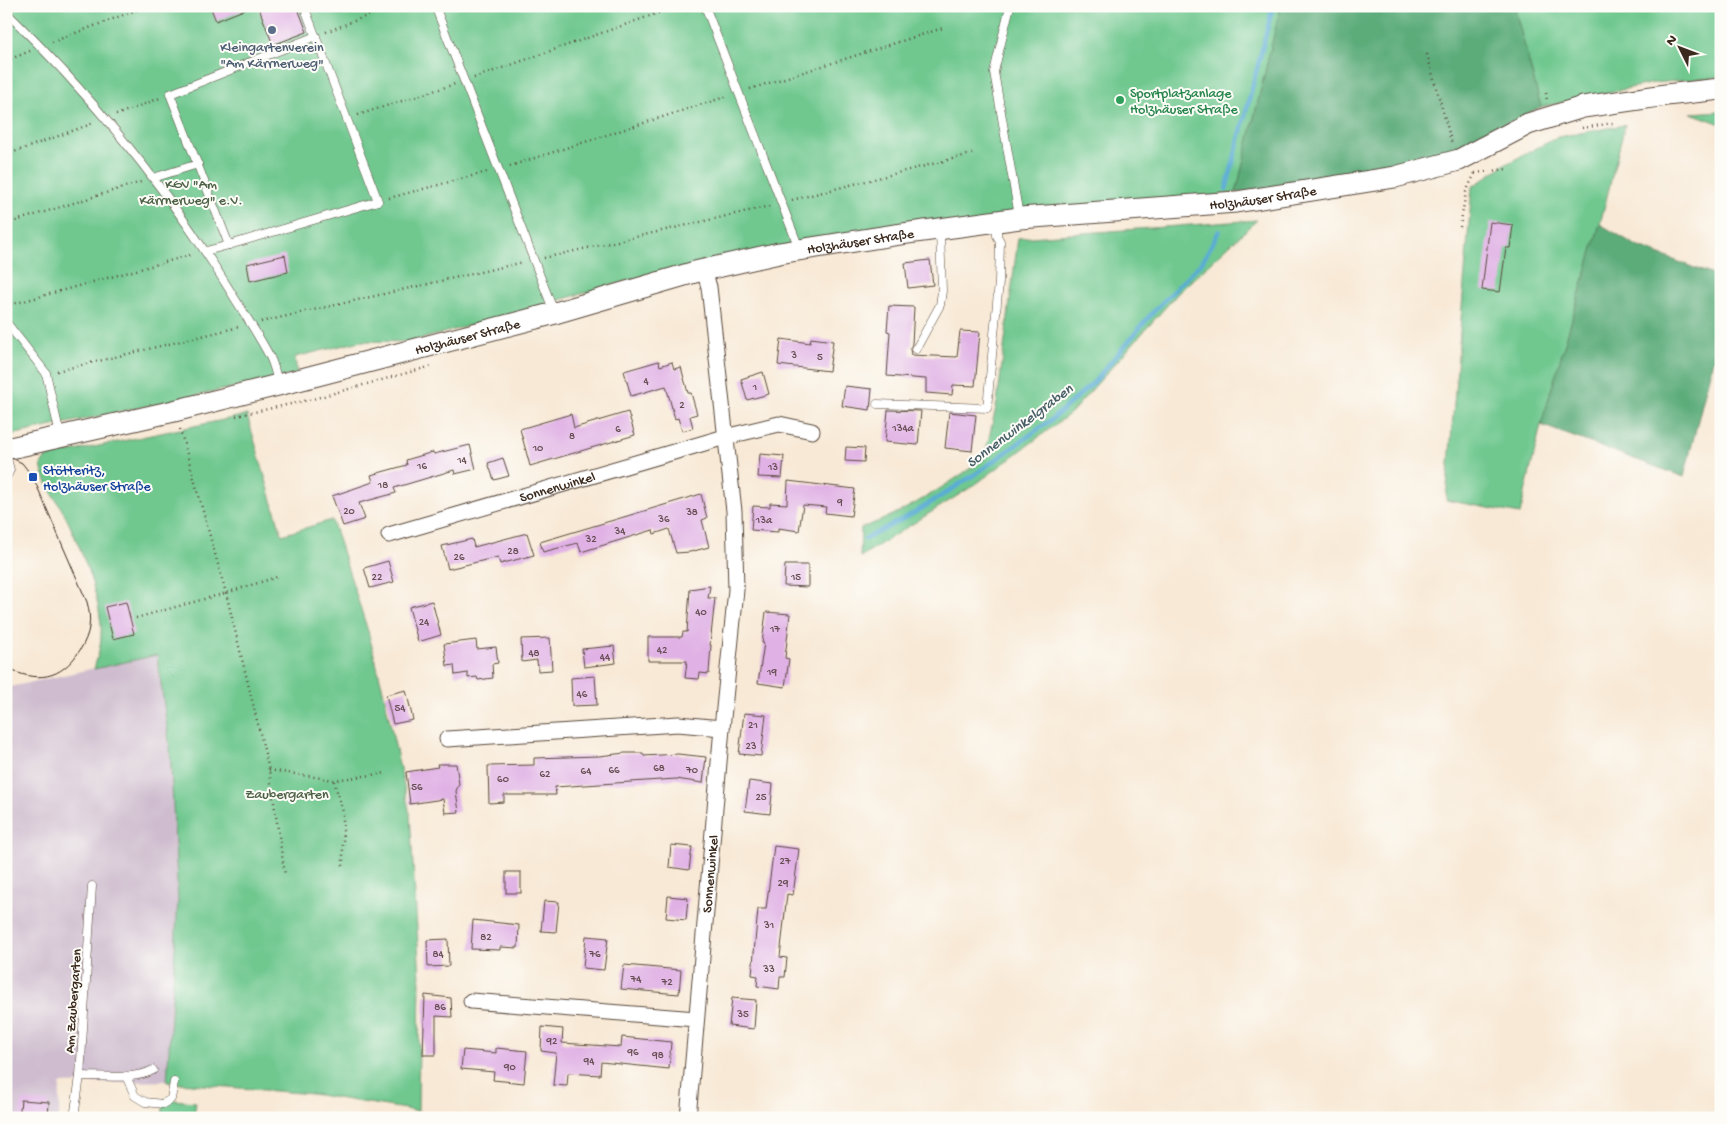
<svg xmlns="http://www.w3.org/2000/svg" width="1727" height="1124" font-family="'Gochi Hand',sans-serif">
	<rect width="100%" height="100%" fill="#fdfcf7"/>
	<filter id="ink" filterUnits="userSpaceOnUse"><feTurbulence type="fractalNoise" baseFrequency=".02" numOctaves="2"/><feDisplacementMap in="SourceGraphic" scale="10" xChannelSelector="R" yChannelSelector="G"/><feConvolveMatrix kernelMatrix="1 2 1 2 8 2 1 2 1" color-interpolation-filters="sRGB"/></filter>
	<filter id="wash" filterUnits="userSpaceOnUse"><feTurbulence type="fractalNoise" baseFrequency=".0096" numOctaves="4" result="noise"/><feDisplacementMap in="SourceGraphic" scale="20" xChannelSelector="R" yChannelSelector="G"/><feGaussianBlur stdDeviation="1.12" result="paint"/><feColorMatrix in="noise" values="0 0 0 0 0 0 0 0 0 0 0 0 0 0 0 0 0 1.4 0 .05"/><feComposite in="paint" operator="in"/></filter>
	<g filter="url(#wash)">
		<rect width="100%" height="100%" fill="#f8e9d6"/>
		<polygon fill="#cfbdcf" points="157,654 170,748 178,900 167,1081 60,1084 59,1118 6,1118 6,688"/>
		<g fill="#6fc88f" stroke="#557956">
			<polygon points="6,6 1281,6 1236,193 659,272 411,342 361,341 295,357 297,374 6,436"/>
			<polygon points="1514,6 1721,6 1721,77 1654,83 1541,107"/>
			<polygon points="1721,111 1721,124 1691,113"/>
			<polygon points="1625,125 1600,224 1541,425 1520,514 1446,500 1472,187 1504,165 1558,137"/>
			<path d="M1257,220L1179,292L1071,413L976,484L860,557L861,528C905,513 945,486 984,459L997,403L1018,238Z"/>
			<path d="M247,415L282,535L332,520L368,631L382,686L410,814L420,978L418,1111L312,1094L167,1082L178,900L170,748L157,655L94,669C97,658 101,646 101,635C103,601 79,544 64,513C55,498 44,482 41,465L46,457Z"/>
			<polygon points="164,1099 196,1102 194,1118 162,1118"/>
		</g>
		<g fill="#5bac7a" stroke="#4b6b4c">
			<polygon points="1281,6 1514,6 1541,107 1454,150 1383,170 1236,193"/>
			<polygon points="1600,224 1637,246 1721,278 1721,328 1684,477 1541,425"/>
		</g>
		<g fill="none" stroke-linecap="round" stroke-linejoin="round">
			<g stroke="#5aacd5" stroke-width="4.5">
				<polyline points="1226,190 1273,6"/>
				<polyline points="865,539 916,512 977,473 1051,420 1094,382 1154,311 1202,262 1219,231"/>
			</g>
		</g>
		<g id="blocks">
			<g fill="#e0b1e5">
				<polygon points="210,6 251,6 251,7 216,21"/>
				<polygon points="258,6 297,6 307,32 273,45"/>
				<polygon points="1490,222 1513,225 1510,248 1506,248 1500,292 1482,290"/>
				<polygon points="285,255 288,272 250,281 247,264"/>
				<polygon points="930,260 933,285 908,288 905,263"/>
				<polygon points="889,306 914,307 912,344 910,349 911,355 957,357 960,331 980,332 975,386 953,385 952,395 926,393 926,379 887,376 890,332 887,331"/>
				<polygon points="811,338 833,341 829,371 778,365 781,339 810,343"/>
				<polygon points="659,361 660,366 672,362 674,369 681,367 688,393 691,393 697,414 690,416 693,428 682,431 678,418 675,419 666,386 631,396 624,371"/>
				<polygon points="763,372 769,394 747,400 741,379"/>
				<polygon points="845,386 872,389 870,410 842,406"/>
				<polygon points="888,410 921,411 918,445 885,442"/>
				<polygon points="628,412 635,435 530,466 520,429 571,414 574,428"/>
				<polygon points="949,412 976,415 972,451 945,448"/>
				<polygon points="470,445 476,469 455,474 454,470 394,488 396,493 359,503 365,519 343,526 332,496 373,482 371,475 407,465 406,460 433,452 434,454"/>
				<polygon points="846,447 865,448 864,462 845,461"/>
				<polygon points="760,454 784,456 782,478 758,477"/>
				<polygon points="503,458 509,476 494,480 488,463"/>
				<polygon points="788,481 855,489 851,516 825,513 826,507 803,505 799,531 778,528 778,532 751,530 753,506 770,507 770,503 787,504"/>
				<polygon points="701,494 707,518 702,520 709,547 690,552 676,553 669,529 654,534 653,530 581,552 578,543 543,552 540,542"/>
				<polygon points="527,533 534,555 500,564 498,557 448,569 442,546 472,539 474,547"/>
				<polygon points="388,561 394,582 370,588 364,568"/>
				<polygon points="785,565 808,565 808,587 784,586"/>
				<polygon points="710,586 708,598 715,598 710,645 711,645 709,674 700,673 699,679 685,678 687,661 648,661 648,637 682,637 683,632 687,632 690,589"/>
				<polygon points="432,601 441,635 418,642 409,607"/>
				<polygon points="126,602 134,634 113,639 105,607"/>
				<polygon points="766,612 790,614 785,658 789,659 785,687 758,683 764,643 762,643"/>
				<polygon points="550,638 552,670 538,671 537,660 522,662 521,639"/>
				<polygon points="476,640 477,649 496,647 498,663 492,664 493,678 478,680 477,677 468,678 468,673 455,675 454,665 447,666 444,644"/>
				<polygon points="614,646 616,663 584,667 582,649"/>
				<polygon points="595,676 597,705 572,706 571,678"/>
				<polygon points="406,690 413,720 393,724 386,695"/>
				<polygon points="744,713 766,715 761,756 739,754"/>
				<polygon points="625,753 643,753 644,756 678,754 706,757 703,783 676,779 555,787 556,795 504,795 504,802 489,803 488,766 534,765 534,758 599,756"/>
				<polygon points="437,764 456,764 459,784 456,791 459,812 445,813 443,799 410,804 406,772 438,767"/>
				<polygon points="749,781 773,784 770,814 745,811"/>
				<polygon points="671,845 692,847 689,870 669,867"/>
				<polygon points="774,846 799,849 793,895 787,894 780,957 787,958 785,977 780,977 779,989 757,986 758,976 752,975 758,909 766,909"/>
				<rect x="506" y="872" width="15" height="21"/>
				<polygon points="668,896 688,898 686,920 666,918"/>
				<polygon points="544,901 559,902 556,932 541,931"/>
				<polygon points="473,920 519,925 518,948 500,947 500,950 471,949"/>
				<polygon points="586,936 608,938 604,970 583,968"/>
				<polygon points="448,939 449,966 428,967 427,940"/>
				<polygon points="624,965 681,970 679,994 621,989"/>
				<polygon points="425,995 451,998 452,1017 436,1016 436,1055 423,1055"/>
				<polygon points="732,998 756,1000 754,1029 729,1026"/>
				<polygon points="542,1027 563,1029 562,1043 621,1047 622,1037 671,1042 669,1069 601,1062 600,1075 568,1073 567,1086 553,1085 556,1053 541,1051"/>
				<polygon points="496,1048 527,1051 524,1083 493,1080 494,1072 461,1069 463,1050 496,1053"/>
				<polygon points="21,1100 49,1102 48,1118 19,1118"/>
			</g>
		</g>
	</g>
	<g filter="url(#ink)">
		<use href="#blocks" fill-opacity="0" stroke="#57473a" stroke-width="1"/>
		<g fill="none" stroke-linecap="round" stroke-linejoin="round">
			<defs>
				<g id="service">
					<polyline points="304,6 378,201 229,245 170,94 316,36"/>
					<polyline points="435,6 554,312"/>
					<polyline points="705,6 799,248"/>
					<polyline points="1010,6 994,72 1019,216"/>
					<path d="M6,12C91,95 167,188 229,289C243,312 258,334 270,357C274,365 276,374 278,383"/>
					<polyline points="153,178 198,164"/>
					<polyline points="206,251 229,245"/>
					<polyline points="6,322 46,373 60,435"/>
					<polyline points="916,349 940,305 942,291 940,231"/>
					<polyline points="877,404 987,408 999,282 1000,241 997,236 997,223"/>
					<polyline points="6,455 10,470 6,478"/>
					<path d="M80,1076C101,1076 136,1080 153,1070"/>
					<polyline points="126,1076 135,1096 145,1102 163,1104 171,1099 174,1082"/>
					<polyline points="74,1118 80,1076 92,886"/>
				</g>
				<g id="minor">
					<path id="s1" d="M389,535L725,437L779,424L812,431"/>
					<polyline points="447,739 678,724 722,728"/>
					<polyline points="471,1001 696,1019"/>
					<path id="s2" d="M688,1118L722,728L736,590L734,511L709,287L704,270"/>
				</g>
				<g id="secondary">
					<path id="s3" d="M6,449L174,411L302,379L555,313L695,272L779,253L894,235L1020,218L1236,202L1395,177L1459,160L1528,124L1583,107L1666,95L1721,89"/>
				</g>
			</defs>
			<use href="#service" stroke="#57473a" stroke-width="9"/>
			<use href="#minor" stroke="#57473a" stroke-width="17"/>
			<use href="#secondary" stroke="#57473a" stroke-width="23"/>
			<g stroke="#57473a" stroke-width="2.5" stroke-dasharray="1 4" stroke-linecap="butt">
				<polyline points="326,32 392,6"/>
				<polyline points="52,42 147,6"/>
				<polyline points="1427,54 1452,144"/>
				<polyline points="6,61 30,51"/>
				<polyline points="474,78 678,6"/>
				<polyline points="750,89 943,28"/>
				<polyline points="1546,93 1547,101"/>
				<polyline points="116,115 160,98"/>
				<polyline points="358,115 455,84"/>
				<polyline points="1582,128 1613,123"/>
				<polyline points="6,155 94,123"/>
				<polyline points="510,166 728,96"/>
				<polyline points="1475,173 1507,169"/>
				<polyline points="389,198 487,172"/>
				<polyline points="792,200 975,153"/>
				<polyline points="6,224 141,182"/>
				<polyline points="1460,227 1466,192 1475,173"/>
				<polyline points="544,258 770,206"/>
				<polyline points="6,306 194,254"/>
				<polyline points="261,322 524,262"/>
				<polyline points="57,371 239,327"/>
				<polyline points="236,416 309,400 432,366"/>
				<polyline points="180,429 226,593 269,770 285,875"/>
				<polyline points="136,618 226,593 280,576"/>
				<polyline points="269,770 334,780 386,773"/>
				<polyline points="334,781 343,812 343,868"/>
			</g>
			<use href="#service" stroke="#fff" stroke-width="8"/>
			<use href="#minor" stroke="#fff" stroke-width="15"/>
			<use href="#secondary" stroke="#fff" stroke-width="21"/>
			<path stroke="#3b2a1e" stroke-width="1" d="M6,455L22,463L33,477L87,602C92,620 90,634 80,650C61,680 37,683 6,668"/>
		</g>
	</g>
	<circle fill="#5c6f8a" stroke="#fdfcf7" stroke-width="2" cx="272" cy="30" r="5"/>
	<circle fill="#2e9e5b" stroke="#fdfcf7" stroke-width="2" cx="1120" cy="100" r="5"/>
	<rect fill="#1a4fb4" stroke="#fdfcf7" stroke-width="2" x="28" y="472" width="10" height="10" rx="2.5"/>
	<g text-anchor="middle" stroke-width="4" stroke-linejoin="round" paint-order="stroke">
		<g font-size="11" fill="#644c50">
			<text x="794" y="358">3</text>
			<text x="820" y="360">5</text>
			<text x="646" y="384">4</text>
			<text x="755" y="390">1</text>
			<text x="682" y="408">2</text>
			<text x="903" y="431">134a</text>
			<text x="618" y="432">6</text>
			<text x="572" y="439">8</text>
			<text x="538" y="451">10</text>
			<text x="462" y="463">14</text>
			<text x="422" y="469">16</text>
			<text x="773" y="470">13</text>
			<text x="383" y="488">18</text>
			<text x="840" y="505">9</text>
			<text x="349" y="514">20</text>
			<text x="692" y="515">38</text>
			<text x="664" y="522">36</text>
			<text x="764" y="523">13a</text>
			<text x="620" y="534">34</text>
			<text x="591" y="542">32</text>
			<text x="513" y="554">28</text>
			<text x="459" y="560">26</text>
			<text x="377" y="580">22</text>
			<text x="796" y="580">15</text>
			<text x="701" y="615">40</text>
			<text x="424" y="625">24</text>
			<text x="775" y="632">17</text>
			<text x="662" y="653">42</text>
			<text x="534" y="656">48</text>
			<text x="605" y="660">44</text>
			<text x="772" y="675">19</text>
			<text x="582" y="697">46</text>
			<text x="400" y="711">54</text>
			<text x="753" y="728">21</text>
			<text x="751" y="749">23</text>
			<text x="659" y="771">68</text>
			<text x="614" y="773">66</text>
			<text x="692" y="773">70</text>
			<text x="586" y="774">64</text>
			<text x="545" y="777">62</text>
			<text x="503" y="782">60</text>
			<text x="417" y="790">56</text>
			<text x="761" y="800">25</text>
			<text x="785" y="864">27</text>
			<text x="783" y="886">29</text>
			<text x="769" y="928">31</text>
			<text x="486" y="940">82</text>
			<text x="438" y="957">84</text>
			<text x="595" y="957">76</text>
			<text x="769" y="972">33</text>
			<text x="636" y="982">74</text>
			<text x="667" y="985">72</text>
			<text x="440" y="1010">86</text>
			<text x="743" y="1017">35</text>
			<text x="552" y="1044">92</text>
			<text x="633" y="1055">96</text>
			<text x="658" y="1058">98</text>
			<text x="589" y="1064">94</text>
			<text x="510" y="1070">90</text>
		</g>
		<g font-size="14" fill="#4e5e75" stroke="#fdfcf7">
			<text x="272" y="51">Kleingartenverein<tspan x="272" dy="16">"Am Kärrnerweg"</tspan></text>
		</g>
		<g font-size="14" fill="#27864d" stroke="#fdfcf7" text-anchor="start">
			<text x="1130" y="97">Sportplatzanlage<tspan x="1130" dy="16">Holzhäuser Straße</tspan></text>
		</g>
		<g font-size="14" fill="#4d6146" stroke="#fdfcf7">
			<text x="191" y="188">KGV "Am<tspan x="191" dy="16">Kärrnerweg" e.V.</tspan></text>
			<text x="287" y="798">Zaubergarten</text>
		</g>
		<g font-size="14" fill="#3b2a1e" stroke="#fdfcf7">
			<text dy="5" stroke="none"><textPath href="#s3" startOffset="1285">Holzhäuser Straße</textPath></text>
			<text dy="5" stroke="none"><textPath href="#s3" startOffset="880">Holzhäuser Straße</textPath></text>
			<text dy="5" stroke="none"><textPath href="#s3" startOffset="475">Holzhäuser Straße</textPath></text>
			<text dy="5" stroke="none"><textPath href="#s1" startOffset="175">Sonnenwinkel</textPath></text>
			<text dy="5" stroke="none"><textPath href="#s2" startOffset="245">Sonnenwinkel</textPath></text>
			<text transform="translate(72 1001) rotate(-86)" y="5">Am Zaubergarten</text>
		</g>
		<g font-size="14" fill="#164399" stroke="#fdfcf7" text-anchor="start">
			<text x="43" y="474">Stötteritz,<tspan x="43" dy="16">Holzhäuser Straße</tspan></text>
		</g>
		<g font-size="15" font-style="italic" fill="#475e67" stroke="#fdfcf7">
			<text transform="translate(1019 425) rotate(-37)" y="5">Sonnenwinkelgraben</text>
		</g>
	</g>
	<rect width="1727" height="1124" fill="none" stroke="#fdfcf7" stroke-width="25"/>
	<g transform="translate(1680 48) rotate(312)" stroke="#fdfcf7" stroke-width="4" paint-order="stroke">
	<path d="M0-4L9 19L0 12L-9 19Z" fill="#3b2a1e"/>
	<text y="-8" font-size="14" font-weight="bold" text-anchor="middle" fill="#3b2a1e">N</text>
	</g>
</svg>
